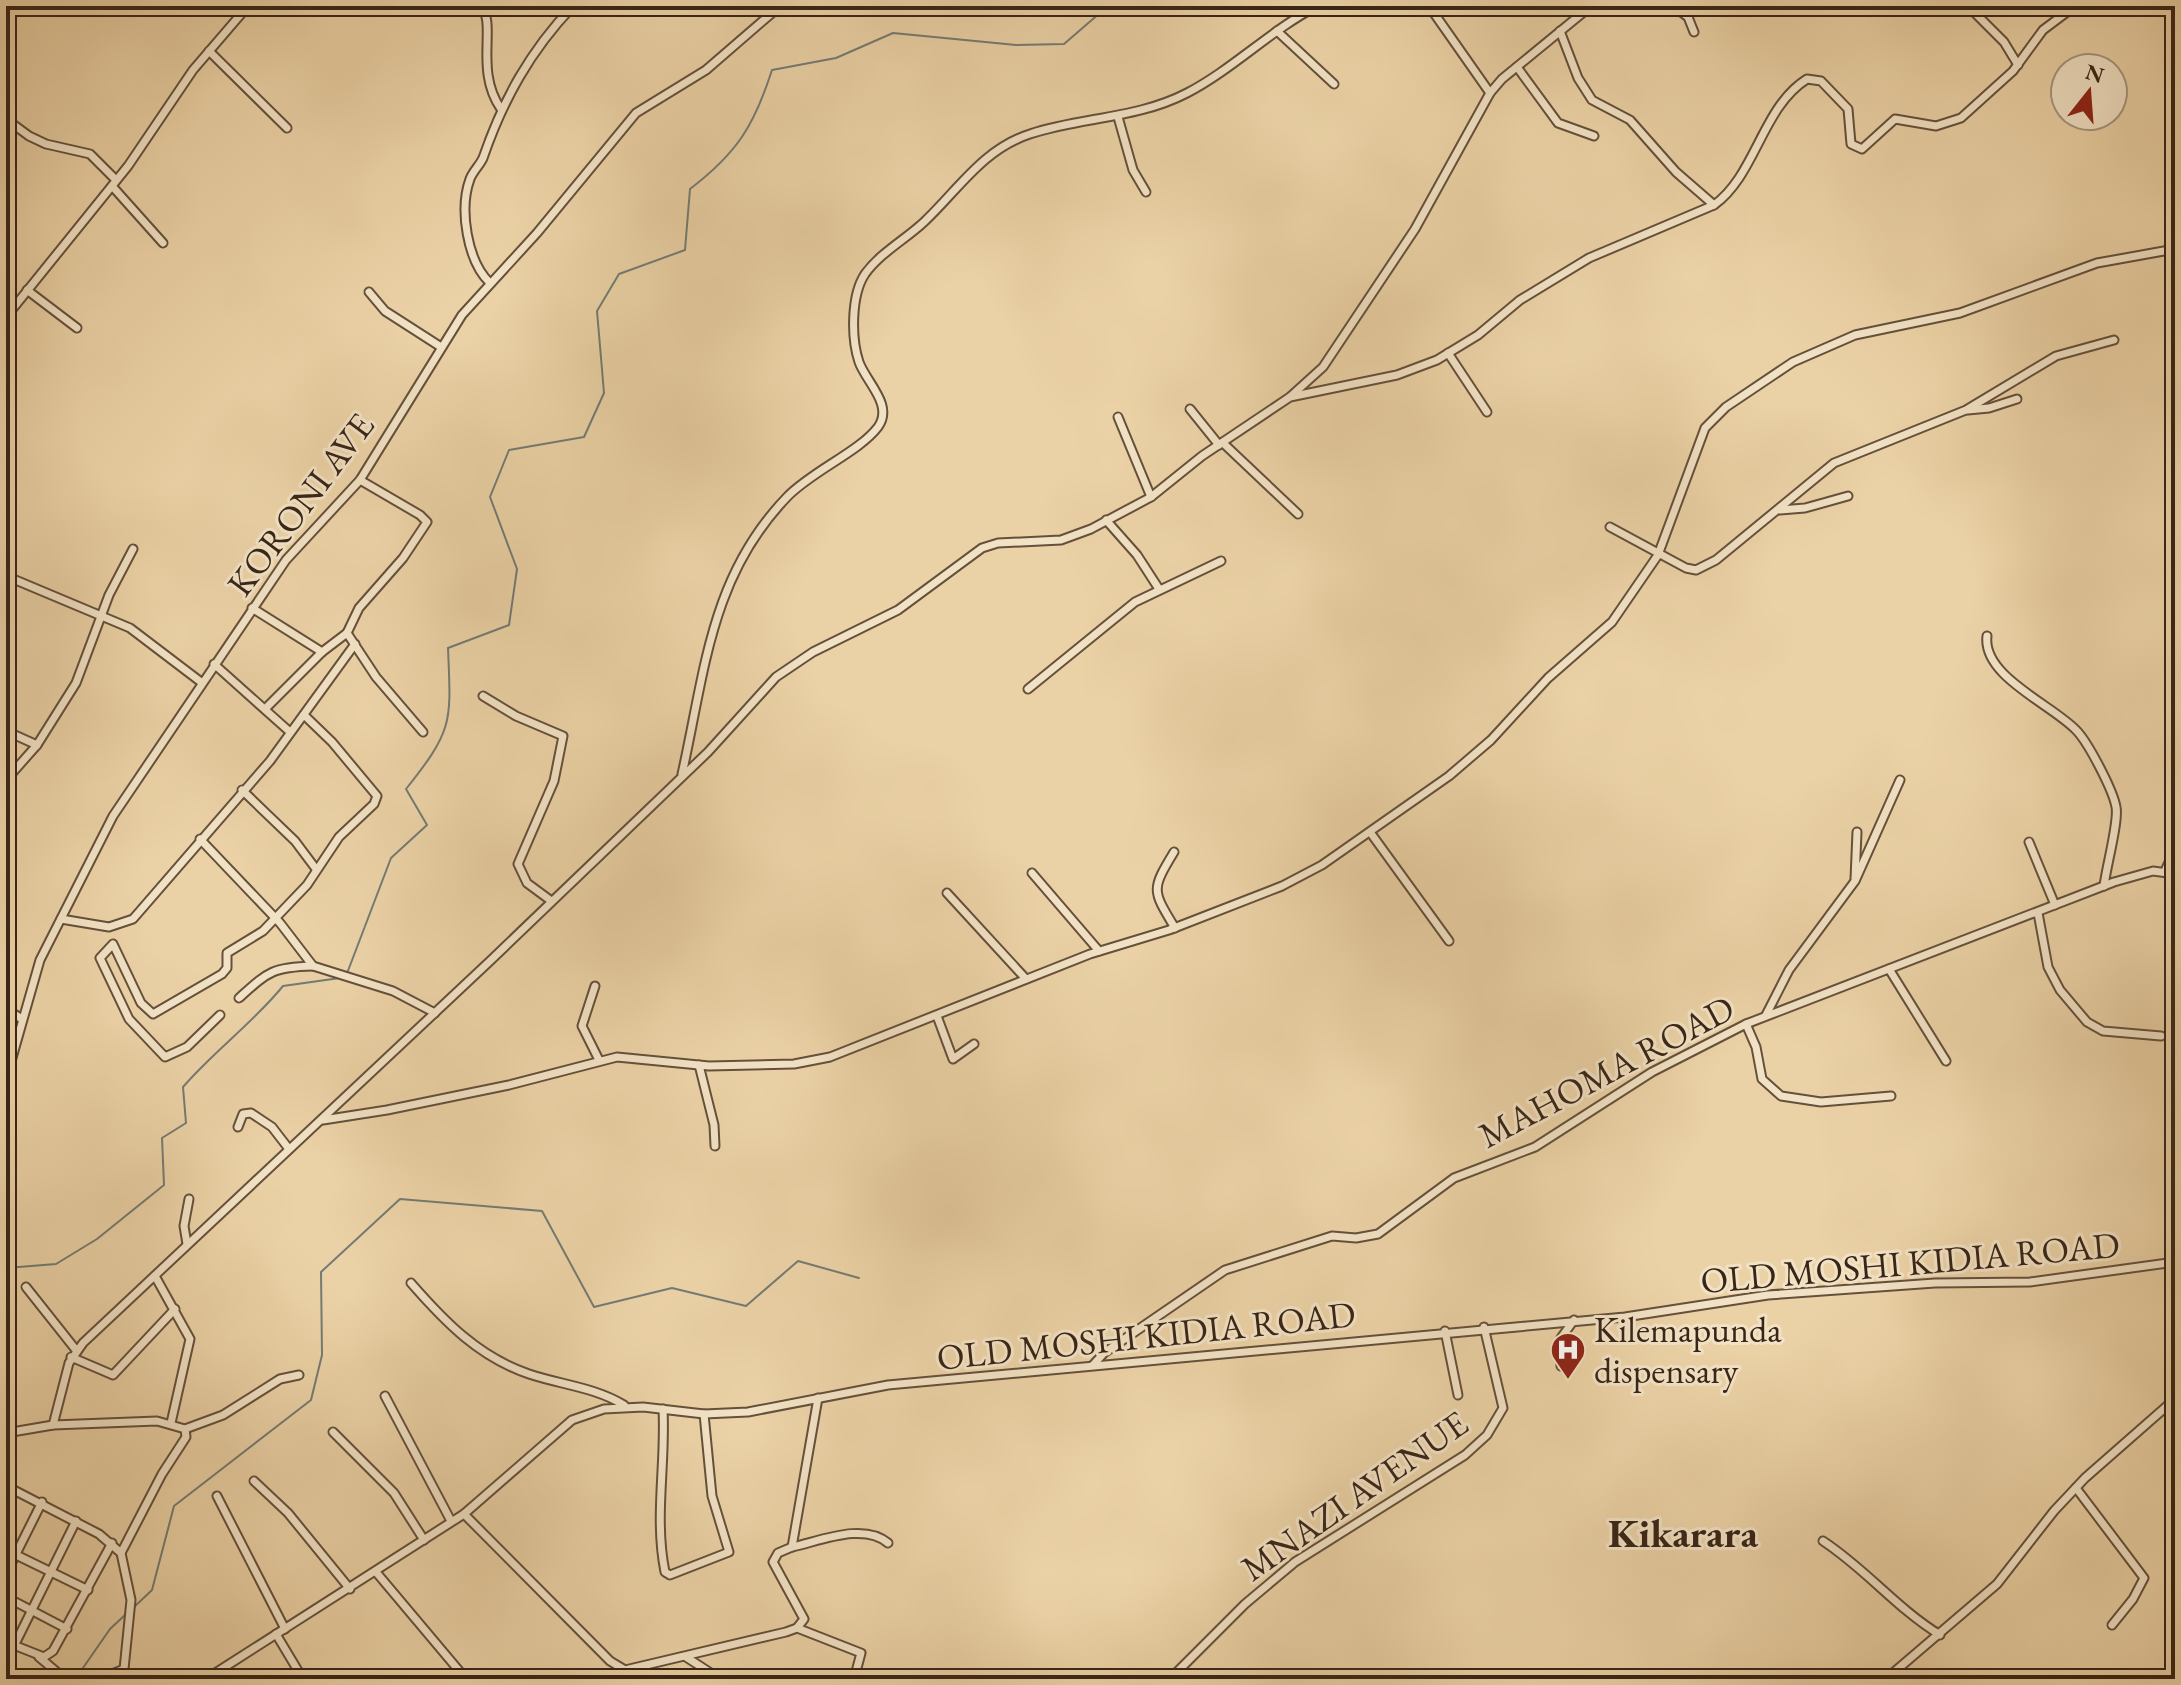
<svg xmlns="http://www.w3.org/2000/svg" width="2181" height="1685" font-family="'EB Garamond',serif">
	<rect width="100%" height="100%" fill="#ebd2a6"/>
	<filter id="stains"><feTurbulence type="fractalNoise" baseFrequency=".0025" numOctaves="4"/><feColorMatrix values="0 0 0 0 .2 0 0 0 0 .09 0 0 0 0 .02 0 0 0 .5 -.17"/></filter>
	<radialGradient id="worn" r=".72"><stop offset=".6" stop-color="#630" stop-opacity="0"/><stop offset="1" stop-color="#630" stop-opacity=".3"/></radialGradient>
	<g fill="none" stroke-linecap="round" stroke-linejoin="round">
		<g stroke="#747b74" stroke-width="2">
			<path d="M346,976L391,858L427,825L406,789C454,729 451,722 448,648L509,625L517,569L490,497L509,450L584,437L604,393L597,311L619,274L685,250L690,189C737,153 754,126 772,70L836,58L893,33L1016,45L1064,44L1108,6"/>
			<path d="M6,1268L56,1264L97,1239L164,1185L162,1138L186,1123L183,1087C214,1051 253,1023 283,986L340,978"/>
			<polyline points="133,1608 152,1590 174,1506 311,1400 322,1355 321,1272 400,1199 542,1211 594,1307 672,1288 746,1306 798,1261 859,1278"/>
			<polyline points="76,1678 110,1629 125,1615"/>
		</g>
		<defs>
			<g id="minor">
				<path d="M481,6C497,25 474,70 501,109"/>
				<polyline points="1429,6 1490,93"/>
				<polyline points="1673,6 1688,17 1694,32"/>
				<polyline points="1968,6 2004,42 2018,65"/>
				<polyline points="1277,31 1334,84"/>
				<polyline points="1560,31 1578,78 1592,100 1630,120 1676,172 1714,205"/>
				<polyline points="209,51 287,128"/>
				<polyline points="1517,67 1558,123 1594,136"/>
				<polyline points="1118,117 1133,170 1146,192"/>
				<polyline points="6,119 29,136 46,144 90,154 116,180"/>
				<polyline points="112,186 163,243"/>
				<path d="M490,283C467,261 459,209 470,179C473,171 480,165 483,158C503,100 530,51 573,6"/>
				<polyline points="27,290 77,328"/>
				<polyline points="369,292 385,311 441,347"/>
				<polyline points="6,317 128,166 193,70 248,6"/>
				<polyline points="1448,353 1487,412"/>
				<polyline points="1291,396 1323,367 1415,229 1490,93 1502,79 1591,6"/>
				<polyline points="1190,409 1219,445"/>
				<polyline points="1968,410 1989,408 2017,399"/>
				<polyline points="1118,417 1151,497"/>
				<polyline points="1223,443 1298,514"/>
				<polyline points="1780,510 1805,508 1848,496"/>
				<polyline points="1106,520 1137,555 1159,589"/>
				<polyline points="1610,527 1686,568 1696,570 1716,560 1834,463 1966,410 2056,356 2114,340"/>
				<polyline points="6,576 130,628 201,682"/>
				<polyline points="252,608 322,652 347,633 376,677 423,732"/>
				<polyline points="347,633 359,608 403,558 427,522 420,515 360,480"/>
				<path d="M1987,636C1982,676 2051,704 2076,730C2088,742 2113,790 2116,807C2119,821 2106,868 2104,886"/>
				<polyline points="214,664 290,732"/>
				<polyline points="1028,689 1135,602 1221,561"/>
				<polyline points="483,696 516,716 563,736 554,781 518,864 527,883 550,900"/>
				<polyline points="265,709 322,652"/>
				<polyline points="6,731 37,745"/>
				<path d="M682,774C705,672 710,577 787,497C812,471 859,452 878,427C894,405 866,382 859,362C851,338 851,295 865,274C880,253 906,239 924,222C958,190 983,149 1030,134C1081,117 1137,119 1187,93C1233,69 1271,30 1317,6"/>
				<polyline points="6,780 37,745 76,683 109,595 133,549"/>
				<polyline points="242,790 295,841 316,869"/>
				<polyline points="1370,832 1449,941"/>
				<polyline points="200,839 280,923 313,966 393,991 435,1013"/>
				<polyline points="2029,842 2055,905"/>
				<path d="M1174,852C1151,890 1152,890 1175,928"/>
				<polyline points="2165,871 2175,849"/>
				<polyline points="1032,873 1099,951"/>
				<polyline points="1855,879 1857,832"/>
				<polyline points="947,893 1026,979"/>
				<polyline points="2038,913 2048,967 2060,990 2087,1022 2103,1031 2161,1036"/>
				<polyline points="61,919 109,927 133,919 270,761 355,644"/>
				<polyline points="1889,969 1946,1061"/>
				<polyline points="595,986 582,1026 599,1060"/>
				<path d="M239,998C268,972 272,967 313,966"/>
				<polyline points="6,1009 22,1019"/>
				<polyline points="220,1015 187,1047 165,1057 129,1019 100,958 113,944 141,1003 153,1014 222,974 227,968 227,953 263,931 307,885 339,837 374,804 377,796 332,742 304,715"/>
				<polyline points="1766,1015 1789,970 1855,881 1900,780"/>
				<polyline points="937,1016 953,1059 974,1044"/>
				<polyline points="1746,1024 1756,1047 1762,1079 1781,1096 1821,1102 1891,1096"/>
				<polyline points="699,1065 714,1125 715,1146"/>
				<polyline points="6,1079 40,960 113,816 286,560 360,480 462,315 537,233 636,113 706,70 780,6"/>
				<polyline points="323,1120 387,1110 509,1085 617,1057 709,1066 794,1064 830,1057 1090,954 1169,930 1282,886 1322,865 1449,776 1491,740 1548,678 1612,622 1658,555 1705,428 1726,407 1793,362 1855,335 1960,313 2097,263 2175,249"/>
				<polyline points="238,1127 243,1114 251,1113 272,1127 289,1149"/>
				<polyline points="187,1244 184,1226 189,1199"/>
				<polyline points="155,1276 190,1339 171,1423"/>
				<path d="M411,1283C445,1322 479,1357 529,1374C562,1385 594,1387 624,1405"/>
				<polyline points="26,1287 76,1350"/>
				<polyline points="1445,1331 1458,1395"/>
				<polyline points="71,1357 113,1375 175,1309"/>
				<polyline points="1093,1365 1104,1353 1225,1270 1332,1236 1356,1238 1378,1234 1454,1178 1535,1147 1652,1072 1746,1024 2114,882 2153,871 2175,874"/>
				<polyline points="1561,1366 1561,1338 1574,1320"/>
				<polyline points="385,1396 451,1521"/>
				<path d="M663,1409C666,1464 654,1517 665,1572L670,1575L729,1552L712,1496L704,1414"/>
				<polyline points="53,1425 157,1421 185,1429 186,1437 162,1474 121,1553"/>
				<polyline points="185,1429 223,1415 280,1379 299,1375"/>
				<polyline points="333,1432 394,1493 424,1540"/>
				<path d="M6,1433L53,1425L69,1363L83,1343L490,961L708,752L776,677L813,652L898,610L982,548L998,543L1061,540L1091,529L1151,497L1202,456L1290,397L1397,375L1437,360L1478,335L1520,300L1589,258L1714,205C1756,175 1762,107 1807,79L1821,81L1848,109L1851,144L1862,149L1895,119L1936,126L1961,118L2013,71L2043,30L2075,6"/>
				<polyline points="254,1481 288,1513 350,1589"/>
				<polyline points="6,1486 99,1534 121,1553 131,1600 123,1679"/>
				<polyline points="2076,1488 2144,1578 2133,1599 2112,1625"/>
				<polyline points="217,1496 285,1629"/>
				<polyline points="464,1514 610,1661 625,1670 786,1632 797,1628 804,1619 773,1562 778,1553 792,1547 818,1398"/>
				<path d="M1823,1541C1867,1570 1895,1607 1940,1635"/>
				<path d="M792,1547C820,1541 864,1522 888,1543"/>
				<polyline points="6,1550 88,1590"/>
				<polyline points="376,1572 466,1679"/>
				<polyline points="6,1574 42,1502"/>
				<polyline points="6,1597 67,1629"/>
				<polyline points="797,1628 861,1653 854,1679"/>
				<polyline points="276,1634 303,1679"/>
				<polyline points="6,1642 44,1657 53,1651 112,1543"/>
				<polyline points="14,1646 76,1521"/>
				<polyline points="39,1657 65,1679"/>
				<polyline points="686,1657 720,1679"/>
				<polyline points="643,1667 659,1679"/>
				<polyline points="99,1679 124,1669"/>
				<polyline points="206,1679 464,1514 572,1420 604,1409 643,1407 704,1414 748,1412 888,1385 1625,1317 1768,1295 1935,1283 2030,1282 2175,1262"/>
				<polyline points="1170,1679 1245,1604 1295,1562 1465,1455 1487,1435 1503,1408 1484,1327"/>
				<polyline points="1886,1679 1997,1584 2054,1511 2085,1478 2175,1399"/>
			</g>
		</defs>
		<use href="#minor" stroke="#65503b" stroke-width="11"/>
		<use href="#minor" stroke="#f2e2c5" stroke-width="7"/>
	</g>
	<defs>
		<symbol id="hospital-pin" viewBox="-11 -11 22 30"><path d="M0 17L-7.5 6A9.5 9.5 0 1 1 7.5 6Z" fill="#8f2418" stroke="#f2e2c5"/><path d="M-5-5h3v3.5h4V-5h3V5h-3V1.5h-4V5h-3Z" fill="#fff"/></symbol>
	</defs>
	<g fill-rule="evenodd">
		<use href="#hospital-pin" x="1548" y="1330" width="40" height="54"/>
	</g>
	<g text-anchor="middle" stroke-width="6" stroke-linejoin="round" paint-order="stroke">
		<g font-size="36" fill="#382517" stroke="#f2e2c5">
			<text transform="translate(300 504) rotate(-53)" y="13">KORONI AVE</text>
			<text transform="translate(1606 1071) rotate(-28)" y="13">MAHOMA ROAD</text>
			<text transform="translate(1910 1262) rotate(-5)" y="13">OLD MOSHI KIDIA ROAD</text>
			<text transform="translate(1146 1335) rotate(-6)" y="13">OLD MOSHI KIDIA ROAD</text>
			<text transform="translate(1354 1495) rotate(-35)" y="13">MNAZI AVENUE</text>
		</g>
		<g font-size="36" fill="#382517" stroke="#f2e2c5" text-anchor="start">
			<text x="1594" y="1342">Kilemapunda<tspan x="1594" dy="41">dispensary</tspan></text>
		</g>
		<g font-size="40" font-weight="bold" fill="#382517" stroke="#f2e2c5">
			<text x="1683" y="1547">Kikarara</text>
		</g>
	</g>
	<rect width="2181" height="1685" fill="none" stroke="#ebd2a6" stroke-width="32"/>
	<rect x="8" y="8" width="2165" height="1669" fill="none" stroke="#382517" stroke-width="4"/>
	<rect x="16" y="16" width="2149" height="1653" fill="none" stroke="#382517" stroke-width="2"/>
	<g transform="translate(2089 92) rotate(17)"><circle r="38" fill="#f2e2c5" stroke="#a8967f" stroke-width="2"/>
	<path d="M0-6L14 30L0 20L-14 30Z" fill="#8f2418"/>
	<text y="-12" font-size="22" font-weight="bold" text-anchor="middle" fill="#382517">N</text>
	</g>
	<rect width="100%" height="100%" filter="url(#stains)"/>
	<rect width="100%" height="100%" fill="url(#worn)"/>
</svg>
